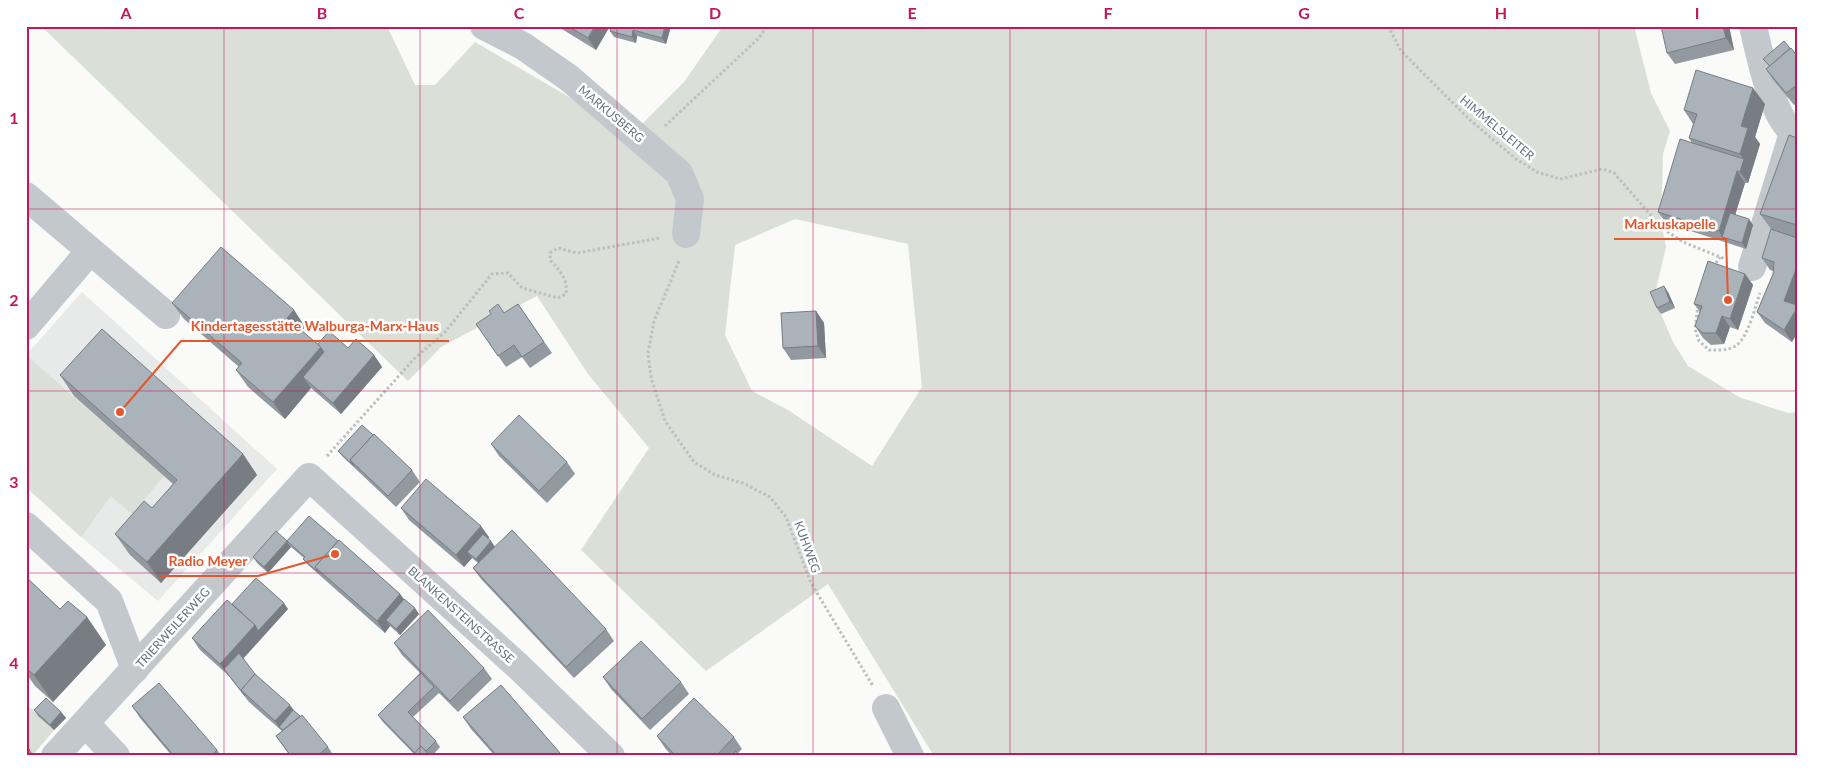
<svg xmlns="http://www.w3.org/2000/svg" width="1823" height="782" font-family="Lato,sans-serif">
	<rect width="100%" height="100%" fill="#fafaf8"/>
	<polygon fill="#e8e9e9" points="82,292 277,469 158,601 81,537 26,487 26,355"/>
	<g fill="#dadfd7" fill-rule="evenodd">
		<path d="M41,26H387L415,85H435L475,42L632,134L684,82L723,26H1634L1651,93L1670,131L1663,154L1661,222L1666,247L1654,298L1673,342L1688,366L1739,397L1788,413L1797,412V756H934L828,584L706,671L581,550L649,448L588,374L537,296L441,347L408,381ZM795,219L908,244L922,387L872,466L788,410L752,391L725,335L735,245Z"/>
		<polygon points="26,355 164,476 132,514 111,496 81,537 26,487"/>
		<polygon points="26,704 54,730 33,755 26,749"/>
	</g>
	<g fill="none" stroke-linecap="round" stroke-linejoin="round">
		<g stroke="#bbbfc2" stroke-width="3" stroke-dasharray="2.5 2.5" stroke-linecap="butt">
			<polyline points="1388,26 1401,51 1470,120 1516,159 1537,172 1560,179 1603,169 1614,173 1662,228 1683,242 1725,259"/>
			<polyline points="665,126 759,38 767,26"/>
			<polyline points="679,261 654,321 648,353 651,377 665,421 694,462 715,475 743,483 770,497 786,517 811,583 873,686"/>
			<polyline points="1713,267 1720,257"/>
			<path d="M1698,305L1695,329L1699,341L1709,350C1718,350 1729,351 1737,345C1749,335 1755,307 1760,293"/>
			<path d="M327,456L414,359L445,332L492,274L508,273L522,288L558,298L566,294C568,279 560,271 550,260V253L558,248L577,253L660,238"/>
		</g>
		<g stroke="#c3c8cc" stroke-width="28">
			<polyline points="484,26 523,46 569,78 679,173 690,199 686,234"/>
			<path d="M1753,26C1759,51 1773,124 1797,134"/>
			<polyline points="26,196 166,315"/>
			<polyline points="1752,267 1793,133"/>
			<polyline points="26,326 90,251"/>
			<polyline points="26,526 109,601 135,669"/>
			<polyline points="886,708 910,756"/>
			<polyline points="86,724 116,756"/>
			<polyline points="55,756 309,477 520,668 611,756"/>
		</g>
	</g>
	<g fill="#929a9f">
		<polygon points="557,26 610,26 596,50"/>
		<polygon points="671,26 666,44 637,36 636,43 614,37 610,31"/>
		<polygon points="1729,26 1734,50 1675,64 1667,53"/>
		<polygon points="1797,56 1797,103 1794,105 1774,81 1766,69 1769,66 1763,59"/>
		<polygon points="1765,104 1755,137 1760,144 1748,183 1745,183 1735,215 1753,225 1746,249 1666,223 1658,212 1692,143 1689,138 1693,124 1684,110"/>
		<polygon points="1797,138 1797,300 1795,304 1792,342 1765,323 1757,312 1773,274 1774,271 1770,270 1762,258 1771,229 1760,214"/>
		<polygon points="1745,274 1753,285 1738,330 1730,327 1724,344 1711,345 1703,338 1695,326 1700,312 1694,304"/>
		<polygon points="1668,292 1675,308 1661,314 1657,308"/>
		<polygon points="172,303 294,310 305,327 302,331 318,344 348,348 374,355 382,367 341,414 311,388 285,419 248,387 236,370 239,367 184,319"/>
		<polygon points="518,304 552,353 530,368 522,357 506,367 476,324 504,313"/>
		<polygon points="816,311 824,323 826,358 791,360 783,348"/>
		<polygon points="60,375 243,454 257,475 161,583 130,555 115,534 152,508 173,484 74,396"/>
		<polygon points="491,444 567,462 575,474 547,503 499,456"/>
		<polygon points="338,451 412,470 420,482 396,507 342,456"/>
		<polygon points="401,508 489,537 488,539 495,547 606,629 614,641 574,678 481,579 473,568 478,563 472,558 464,567 409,520"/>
		<polygon points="287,541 338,541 400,594 404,599 419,614 400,635 390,626 385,633 307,564 303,559 304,558 291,547"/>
		<polygon points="291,547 268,573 257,563 253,557"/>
		<polygon points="26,577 60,609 87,617 106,645 53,702 35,686 26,673"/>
		<polygon points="232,604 288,609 243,659 255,674 293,710 328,747 334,756 290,756 276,736 282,731 249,702 228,675 200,650 192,638"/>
		<polygon points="394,643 484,668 492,679 458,712 438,692 439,693 413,717 436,741 440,747 432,756 412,756 414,754 382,721 378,715 420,673 402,655"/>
		<polygon points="603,677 681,682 689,694 650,730 611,689"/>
		<polygon points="132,706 217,750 221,756 172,756 140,718"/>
		<polygon points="34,710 61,712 66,718 54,730 38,716"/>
		<polygon points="463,717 560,753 562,756 495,756 471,729"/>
		<polygon points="657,736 734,737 742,749 738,753 740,756 672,756 665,748"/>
		<polygon points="26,746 30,750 34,756 26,756"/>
	</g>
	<g fill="#777d82">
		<polygon points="595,26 610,26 596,50 588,38"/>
		<polygon points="665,26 671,26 666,44 662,38"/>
		<polygon points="1723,26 1729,26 1734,50 1726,38"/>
		<polygon points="633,30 637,36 636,43 632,37"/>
		<polygon points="1753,88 1765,104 1755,137 1760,144 1748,183 1740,172 1744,159 1740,154 1741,126"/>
		<polygon points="1737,171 1745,183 1728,238 1722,237 1719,231"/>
		<polygon points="1749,219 1753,225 1746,249 1742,243"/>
		<polygon points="1796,269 1797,270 1797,300 1792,312 1784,301"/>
		<polygon points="1745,274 1753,285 1738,330 1730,319"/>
		<polygon points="1664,286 1668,292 1675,308 1670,302"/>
		<polygon points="1797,308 1797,334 1792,342 1784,330"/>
		<polygon points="294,310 305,327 299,334 287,318"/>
		<polygon points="816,311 824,323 826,358 818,346"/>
		<polygon points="1722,316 1730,327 1724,344 1716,333"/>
		<polygon points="321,347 332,364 303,377 311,388 285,419 273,402"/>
		<polygon points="374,355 382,367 341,414 333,403"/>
		<polygon points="243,454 257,475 161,583 147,562"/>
		<polygon points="481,526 489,537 473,557 467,552 472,558 464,567 456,555"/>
		<polygon points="287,541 291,547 268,573 264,567"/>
		<polygon points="491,541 495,547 480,565 476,559"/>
		<polygon points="400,594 408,605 386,620 390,626 385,633 377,621"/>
		<polygon points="284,603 288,609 228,675 220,664 255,625"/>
		<polygon points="415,608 419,614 400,635 396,629"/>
		<polygon points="87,617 106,645 53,702 34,675"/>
		<polygon points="290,705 298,716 279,727 283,733 275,721"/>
		<polygon points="61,712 66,718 54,730 50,725"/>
	</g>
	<g fill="#aab3b9" stroke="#777d82">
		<polygon points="568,26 595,26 588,38"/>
		<polygon points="612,26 665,26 662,38 633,30 632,37 610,31"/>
		<polygon points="1661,26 1723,26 1726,38 1667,53"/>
		<polygon points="1784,41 1790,48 1770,66 1763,59"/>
		<polygon points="1791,48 1797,56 1797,85 1786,93 1766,69"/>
		<polygon points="1696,70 1753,88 1741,126 1748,128 1740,154 1689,138 1697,114 1684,110"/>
		<polygon points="1789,135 1797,138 1797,225 1760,214"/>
		<polygon points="1680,139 1744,159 1740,172 1737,171 1719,231 1658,212"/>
		<polygon points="1730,213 1749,219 1742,243 1722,237"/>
		<polygon points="1771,229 1797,238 1797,269 1796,269 1784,301 1797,305 1797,308 1784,330 1757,312 1773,274 1774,262 1762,258"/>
		<polygon points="221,247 294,310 287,318 321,347 273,402 236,370 242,363 172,303"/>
		<polygon points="1708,261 1745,274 1730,319 1722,316 1716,333 1703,333 1695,326 1702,306 1694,304"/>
		<polygon points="1664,286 1670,302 1657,308 1650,292"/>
		<polygon points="498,304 504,313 518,304 544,342 522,357 514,345 498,356 476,324 491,314 489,311"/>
		<polygon points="816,311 818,346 783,348 781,313"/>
		<polygon points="102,329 243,454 147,562 115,534 144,501 152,508 177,480 60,375"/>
		<polygon points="329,331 348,348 356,339 374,355 333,403 303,377 324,352 318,344"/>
		<polygon points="519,415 567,462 539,491 491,444"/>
		<polygon points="362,425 373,435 350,460 354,466 338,451"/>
		<polygon points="374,434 412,470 388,496 350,460"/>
		<polygon points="426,479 481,526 456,555 401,508"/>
		<polygon points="309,516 338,541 315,567 319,573 303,559 305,557 287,541"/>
		<polygon points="512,530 606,629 566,667 473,568"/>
		<polygon points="276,531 287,541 264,567 253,557"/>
		<polygon points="483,534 491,541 476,559 467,552"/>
		<polygon points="339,540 400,594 377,621 315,567"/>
		<polygon points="26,577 60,609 68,601 87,617 34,675 26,668"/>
		<polygon points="256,578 284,603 258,631 255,625 232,604"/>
		<polygon points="404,599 415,608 396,629 386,620"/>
		<polygon points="227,600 255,625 220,664 192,638"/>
		<polygon points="428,610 484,668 450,701 394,643"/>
		<polygon points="641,641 681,682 642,719 603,677"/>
		<polygon points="239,653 255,674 241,690 245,696 224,669"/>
		<polygon points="421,673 434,687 408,712 436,741 426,751 421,746 415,753 378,715"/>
		<polygon points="255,674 290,705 275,721 241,690"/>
		<polygon points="159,683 217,750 211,756 174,756 132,706"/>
		<polygon points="501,685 560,753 557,756 497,756 463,717"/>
		<polygon points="46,698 61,712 50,725 34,710"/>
		<polygon points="694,698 734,737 716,756 676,756 657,736"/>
		<polygon points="293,710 300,716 283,730 279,727"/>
		<polygon points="302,715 328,747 317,756 291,756 276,736"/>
		<polygon points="26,746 30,750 26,754"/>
		<polygon points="421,746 430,756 412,756"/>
		<polygon points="736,751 740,756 731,756"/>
	</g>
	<path fill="none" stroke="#c2185b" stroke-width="1" stroke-opacity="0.55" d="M224,26V756M420,26V756M617,26V756M813,26V756M1010,26V756M1206,26V756M1403,26V756M1599,26V756M26,209H1797M26,391H1797M26,573H1797"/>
	<g text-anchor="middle" stroke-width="5" stroke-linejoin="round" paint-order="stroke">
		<g font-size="12" fill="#657683" stroke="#fff">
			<text transform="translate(611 114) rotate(40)" y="4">MARKUSBERG</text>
			<text transform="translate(1497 128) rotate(40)" y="4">HIMMELSLEITER</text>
			<text transform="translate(807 547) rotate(70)" y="4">KUHWEG</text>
			<text transform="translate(461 615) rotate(42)" y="4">BLANKENSTEINSTRASSE</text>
			<text transform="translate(173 628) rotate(-48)" y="4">TRIERWEILERWEG</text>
		</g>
	</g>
	<path fill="none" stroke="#e4572e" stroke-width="2" d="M1728 300L1726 239H1614M120 412L181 341H449M335 554L258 576H159"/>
	<g fill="#e4572e" stroke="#fff" stroke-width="2">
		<circle cx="1728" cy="300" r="5"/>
		<circle cx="120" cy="412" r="5"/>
		<circle cx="335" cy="554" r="5"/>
	</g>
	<g font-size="14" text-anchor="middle" font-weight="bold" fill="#e4572e" stroke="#fff" stroke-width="5" stroke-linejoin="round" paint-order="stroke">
		<text x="1670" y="229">Markuskapelle</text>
		<text x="315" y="331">Kindertagesstätte Walburga-Marx-Haus</text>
		<text x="208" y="566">Radio Meyer</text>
	</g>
	<rect width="1823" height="782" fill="none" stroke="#ffffff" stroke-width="55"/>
	<rect x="28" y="28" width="1768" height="726" fill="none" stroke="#c2185b" stroke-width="2"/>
	<g font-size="16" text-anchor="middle" font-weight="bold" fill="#c2185b">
		<text x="126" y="19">A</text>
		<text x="322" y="19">B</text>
		<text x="519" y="19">C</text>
		<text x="715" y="19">D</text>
		<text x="912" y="19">E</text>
		<text x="1108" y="19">F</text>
		<text x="1304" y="19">G</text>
		<text x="1501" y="19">H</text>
		<text x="1697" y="19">I</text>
		<text x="14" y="124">1</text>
		<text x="14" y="306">2</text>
		<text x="14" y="488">3</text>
		<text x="14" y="669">4</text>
	</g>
</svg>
